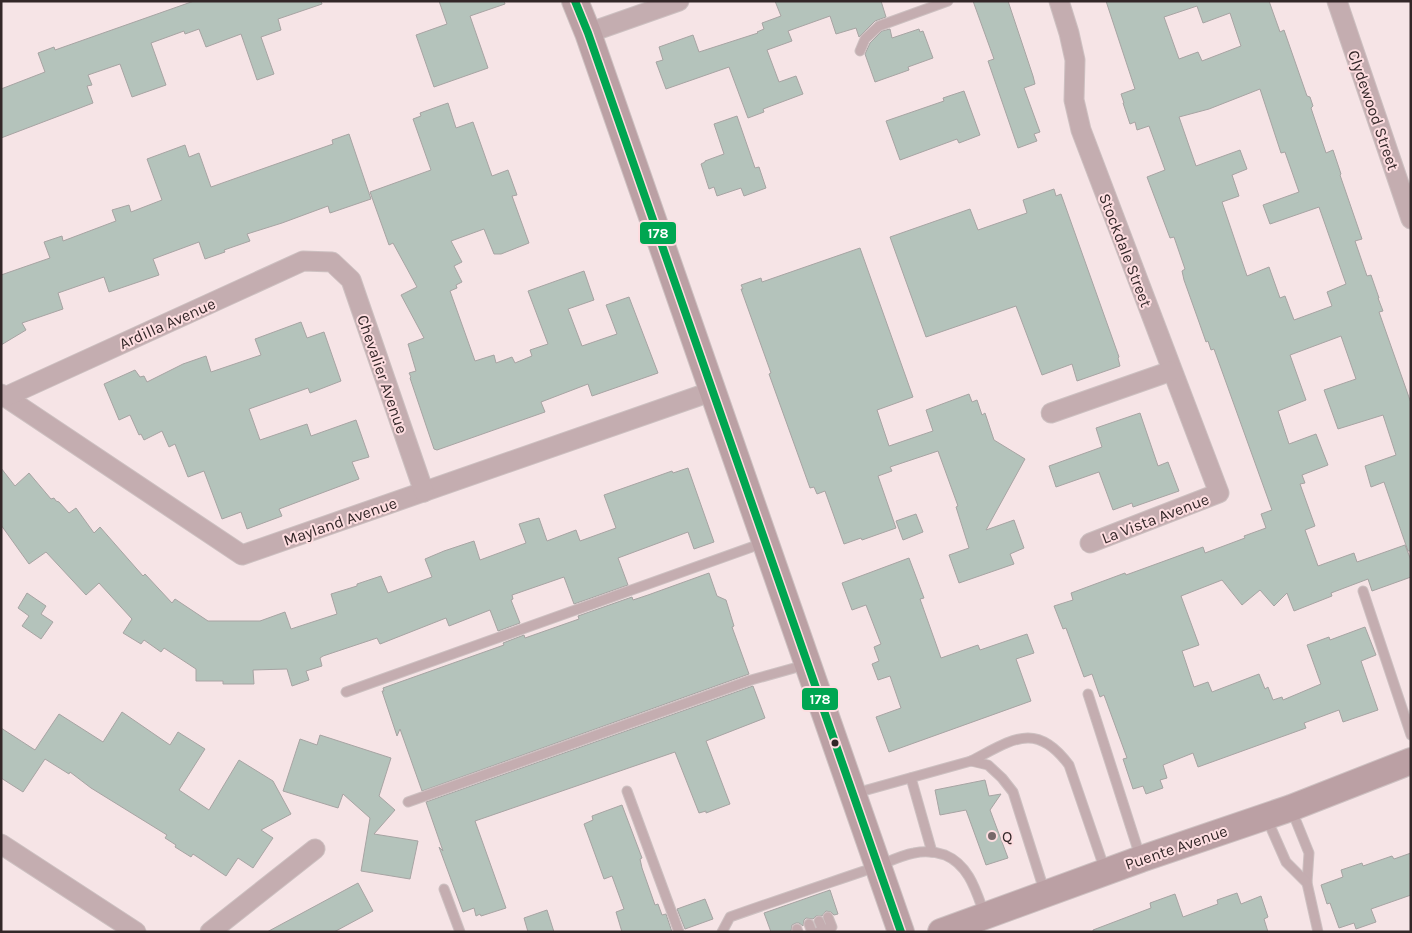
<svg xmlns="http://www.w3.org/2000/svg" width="1412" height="933" font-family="Karla,sans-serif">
	<rect width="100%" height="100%" fill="#f6e4e6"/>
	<g fill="#b4c3bb" stroke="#a7a4a3" fill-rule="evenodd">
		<polygon points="194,1 321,1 322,4 278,19 281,30 261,37 274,74 257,80 241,34 206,47 199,29 185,34 184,31 151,43 166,85 132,97 120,64 88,75 92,85 87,86 93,103 1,138 1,89 45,72 38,53 54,47 55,50"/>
		<polygon points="439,1 504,1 505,4 470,16 488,68 434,87 416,35 447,24"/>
		<polygon points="775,1 881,1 886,17 875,21 859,37 856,28 836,34 830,16 788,31 792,41 767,50 779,82 796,76 803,94 763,109 764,112 748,118 729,67 666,89 656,62 663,60 659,47 693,35 699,52 758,33 757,32 764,29 762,23 781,16"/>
		<polygon points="973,1 1008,1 1033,76 1035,84 1024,88 1040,132 1034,134 1037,141 1018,148 988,61 994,59"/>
		<path d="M1106,1H1269L1280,32L1284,30L1307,96L1310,97L1313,106L1311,108L1326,153L1333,150L1341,174L1340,175L1362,239L1355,241L1367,276L1371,275L1379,298H1378L1383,311L1379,312L1411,403V551H1408L1384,482L1371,487L1365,466L1396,455L1383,415L1338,429L1324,390L1356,379L1341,336L1290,355L1306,400L1278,411L1289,444L1316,434L1328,465L1302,475L1305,483L1300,484L1315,526L1305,530L1318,566L1354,553L1357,562L1405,545L1411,560V577L1372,591L1368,579L1331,593L1332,596L1294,611L1287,593L1274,606L1260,590L1242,605L1222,580L1181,596L1199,645L1182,651L1194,687L1208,682L1212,692L1259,674L1265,689L1268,687L1273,700L1282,697L1283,700L1321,684L1307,645L1329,637L1330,640L1365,627L1376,655L1361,661L1378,710L1343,722L1339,710L1304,723L1306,728L1198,767L1193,753L1163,765L1167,778L1160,780L1163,788L1146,794L1143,786L1133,789L1123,759L1127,758L1104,695L1100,697L1092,674L1084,677L1066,628L1063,629L1054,606L1073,600L1071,593L1125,573L1126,575L1203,547L1205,553L1245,538L1244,536L1266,528L1261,514L1272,510L1214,349L1211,350L1208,341L1206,342L1199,322L1184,280L1182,271L1185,269L1174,237L1170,238L1147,177L1165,170L1149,126L1137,130L1135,122L1130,124L1123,103H1124L1121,94L1135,89ZM1197,6L1203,23L1230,13L1241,46L1202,61L1198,52L1179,59L1164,17ZM1260,89L1281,153L1285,152L1299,192L1263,205L1270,224L1319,207L1346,284L1327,292L1332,306L1294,320L1285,296L1280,298L1269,267L1247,276L1222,202L1239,196L1232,175L1247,169L1240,150L1196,166L1179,117L1209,109Z"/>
		<polygon points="890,29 892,38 919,29 920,32 923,31 933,58 908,67 909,70 875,82 865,54 870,43 882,31"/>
		<polygon points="964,91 980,135 959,143 957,139 900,160 886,121 944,101 943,98"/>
		<polygon points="448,103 456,128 473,122 492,176 508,170 517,195 512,196 529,243 501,254 494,254 484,229 451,241 462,262 454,266 462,282 456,285 457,288 450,291 475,361 494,355 496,363 512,357 515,363 532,356 530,350 548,344 528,291 584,271 594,300 568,309 582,346 617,334 606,305 629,297 658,373 592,396 588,384 541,402 545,412 437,450 434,449 410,378 411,377 409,373 416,371 408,344 424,338 401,295 417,287 393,243 389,245 370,192 431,170 413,119 421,116 420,113"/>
		<polygon points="737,116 755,168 759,167 766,188 744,196 741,188 717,196 714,187 709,189 701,164 705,162 705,161 724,154 714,124"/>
		<polygon points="349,134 371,199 330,213 328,206 282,223 247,234 250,241 224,250 225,252 205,259 199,242 153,259 159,275 109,292 104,277 58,293 63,309 22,323 26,330 1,345 1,275 50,258 44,242 62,236 63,241 116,221 112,210 129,205 131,212 162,200 147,159 185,145 189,157 199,153 211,187 333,144 332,140"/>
		<polygon points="1054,189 1056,196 1061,194 1119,357 1118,358 1120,366 1077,381 1072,364 1042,375 1016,306 926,337 890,237 970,209 978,230 1027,213 1023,200"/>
		<polygon points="860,248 913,397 877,410 889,446 933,431 926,410 969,394 972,402 977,400 982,415 985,413 994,440 1025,459 986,530 1014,520 1024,548 1010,554 1014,564 959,583 949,555 969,548 956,507 958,506 938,451 890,467 892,471 878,476 896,528 862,540 861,538 844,544 825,491 817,494 814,487 810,488 769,374 771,373 741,289 743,289 741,285 761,278 762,282"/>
		<polygon points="301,322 307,338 324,332 341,381 310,393 308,388 249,409 260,440 307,424 311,436 356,420 369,457 352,462 359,479 279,509 282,516 247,529 241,512 222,519 204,471 188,477 175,444 169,447 162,431 144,440 141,434 139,435 130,415 119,420 104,384 135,370 140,377 144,376 147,382 183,364 206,356 211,372 261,355 255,339"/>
		<polygon points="1140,413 1158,466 1168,462 1179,491 1133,507 1132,503 1113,510 1099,472 1056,487 1049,466 1102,447 1096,428"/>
		<polygon points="1,468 15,486 29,473 51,499 54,498 56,501 59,502 69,513 76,508 94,533 100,527 143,576 145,574 172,603 175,599 208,621 260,621 285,612 291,629 337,614 331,594 357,586 357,584 381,576 388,593 432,577 425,559 444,551 474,541 480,560 526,543 519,524 539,518 547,541 576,530 580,541 616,528 604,495 672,471 673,473 688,468 714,542 694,549 688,532 618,558 628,585 574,604 564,577 512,595 513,599 511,600 520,623 498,631 490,610 449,626 446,618 380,644 377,638 323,656 320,658 322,666 306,671 309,680 292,686 287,669 253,670 254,684 223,684 223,681 196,681 196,669 164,648 161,652 144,640 141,644 123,633 132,619 99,583 86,595 46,552 29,564 1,525"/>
		<polygon points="916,514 923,532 903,540 896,521"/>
		<polygon points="909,558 924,598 920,599 941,658 978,645 980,650 1027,634 1034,653 1016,659 1031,701 889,752 876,717 901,708 890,676 878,680 872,664 879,661 874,647 881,644 866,605 852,610 842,583"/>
		<polygon points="709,573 717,596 726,600 734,626 732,627 749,674 422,791 400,729 397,736 382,691 384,691 383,688 504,645 503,643 524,635 525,638 579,619 578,616 632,597 633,600 648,595"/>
		<polygon points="27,593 46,606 41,614 53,622 41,639 22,626 29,616 18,608"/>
		<polygon points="753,686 765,718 706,741 730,804 706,813 706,811 699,813 675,752 475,821 506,908 481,916 480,914 476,916 474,908 463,912 439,847 443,851 426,802"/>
		<polygon points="122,712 170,745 178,732 205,749 179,790 209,810 239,760 273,781 291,814 261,830 273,838 253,868 238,858 226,876 193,854 191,857 175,847 176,845 165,838 167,835 91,788 70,772 69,774 45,759 23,792 1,778 1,728 35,750 59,714 103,742"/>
		<polygon points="320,735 391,758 379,796 395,810 374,834 418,841 410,879 361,871 370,818 343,794 338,808 283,791 300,739 317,745"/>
		<polygon points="985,780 989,796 1001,794 990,810 1008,858 986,865 966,810 940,815 935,790"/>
		<polygon points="622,805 642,858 640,859 642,868 655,905 658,904 662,915 666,914 672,932 622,932 616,912 624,909 612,876 604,879 584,824 593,820 592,816"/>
		<polygon points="1411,853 1411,895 1371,909 1376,922 1356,929 1354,923 1339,928 1330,903 1327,904 1321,885 1343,877 1341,870 1362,863 1363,866 1392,856 1394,859"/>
		<polygon points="358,883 373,911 334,932 267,932"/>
		<polygon points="830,890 838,914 834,915 831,912 826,911 822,916 816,916 813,919 806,918 804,920 803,926 799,923 796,923 792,925 791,931 788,932 771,932 764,913"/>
		<polygon points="1237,893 1241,904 1261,896 1268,917 1264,919 1268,932 1093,932 1093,930 1151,908 1150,903 1175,894 1183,917 1218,904 1217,900"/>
		<polygon points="705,899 713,919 685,929 677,909"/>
		<polygon points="547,910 554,932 528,932 524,918"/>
	</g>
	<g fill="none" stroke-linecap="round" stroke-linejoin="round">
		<defs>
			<g id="lane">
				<polyline points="860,51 865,39 879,26 948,1"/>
				<polyline points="1363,591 1411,735"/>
				<polyline points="346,692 763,543"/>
				<polyline points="1088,694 1140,856"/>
				<path d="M971,761C1012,740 1036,720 1069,765L1105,870"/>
				<polyline points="911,778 932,852"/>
				<polyline points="627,791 679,932"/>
				<polyline points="856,793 971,761 988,765 1002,778 1013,792 1045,893"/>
				<polyline points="408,802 751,680 805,665"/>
				<polyline points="1292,811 1309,853 1307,883 1318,932"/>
				<polyline points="1267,819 1286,862 1307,883"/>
				<polyline points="444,889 460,932"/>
				<polyline points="819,921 823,930"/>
				<polyline points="809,924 812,932"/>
				<polyline points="797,929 798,932"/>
				<path d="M722,932L730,917C775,901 820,886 864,871C881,866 897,856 914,853C924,851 936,852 945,855C969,865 976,891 984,913"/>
				<polyline points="818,932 832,927 828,917"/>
			</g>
			<g id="street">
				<polyline points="1059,1 1069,33 1075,60 1074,100 1081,130 1219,493 1090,543"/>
				<polyline points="1337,1 1411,219"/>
				<polyline points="588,33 679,1"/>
				<polyline points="1,394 242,555 713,391"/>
				<polyline points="5,397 303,261 332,262 351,280 424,492"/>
				<polyline points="1051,413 1171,371"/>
				<polyline points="1,844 136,932"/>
				<polyline points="210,932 315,849"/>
			</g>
			<g id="secondary">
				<polyline points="575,1 588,33 901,932"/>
				<polyline points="941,932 1141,859 1291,808 1411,761"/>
			</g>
		</defs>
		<use href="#lane" stroke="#cdc0c1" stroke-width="11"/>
		<use href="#street" stroke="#cdc0c1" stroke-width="21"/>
		<use href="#secondary" stroke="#cdc0c1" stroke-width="28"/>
		<use href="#lane" stroke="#c4adb0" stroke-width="9"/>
		<use href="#street" stroke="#c4adb0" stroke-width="19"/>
		<use href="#secondary" stroke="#bba0a4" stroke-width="26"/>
		<defs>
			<polyline id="bus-1" points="575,1 588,33 901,932"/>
		</defs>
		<use href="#bus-1" stroke="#fddde0" stroke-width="11"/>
		<use href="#bus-1" stroke="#00a651" stroke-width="8"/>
	</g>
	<circle fill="#332728" stroke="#fddde0" stroke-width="2" cx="835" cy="743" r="4.5"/>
	<circle fill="#77696a" stroke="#fddde0" stroke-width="2" cx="992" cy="836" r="5"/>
	<g text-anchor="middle" stroke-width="4" stroke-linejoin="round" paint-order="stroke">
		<g font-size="16" fill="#332728" stroke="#fddde0">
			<text transform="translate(1374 110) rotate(71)" y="6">Clydewood Street</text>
			<text transform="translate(1126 250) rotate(69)" y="6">Stockdale Street</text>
			<text transform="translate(167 323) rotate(-24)" y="6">Ardilla Avenue</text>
			<text transform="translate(383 374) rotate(71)" y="6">Chevalier Avenue</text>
			<text transform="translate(1155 518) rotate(-21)" y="6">La Vista Avenue</text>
			<text transform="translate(340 521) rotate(-19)" y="6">Mayland Avenue</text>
			<text transform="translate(1176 847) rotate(-19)" y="6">Puente Avenue</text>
		</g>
		<g font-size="16" fill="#332728" stroke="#fddde0" text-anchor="start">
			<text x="1002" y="842">Q</text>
		</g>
	</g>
	<g stroke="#fddde0" stroke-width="2">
		<rect x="639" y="221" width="38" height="24" rx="5" fill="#00a651"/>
		<rect x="801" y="687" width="38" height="24" rx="5" fill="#00a651"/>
	</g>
	<g font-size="14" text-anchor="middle" font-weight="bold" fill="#fff">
		<text x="658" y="238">178</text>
		<text x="820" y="704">178</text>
	</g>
	<rect width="1412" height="933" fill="none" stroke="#332728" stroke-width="5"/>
</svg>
